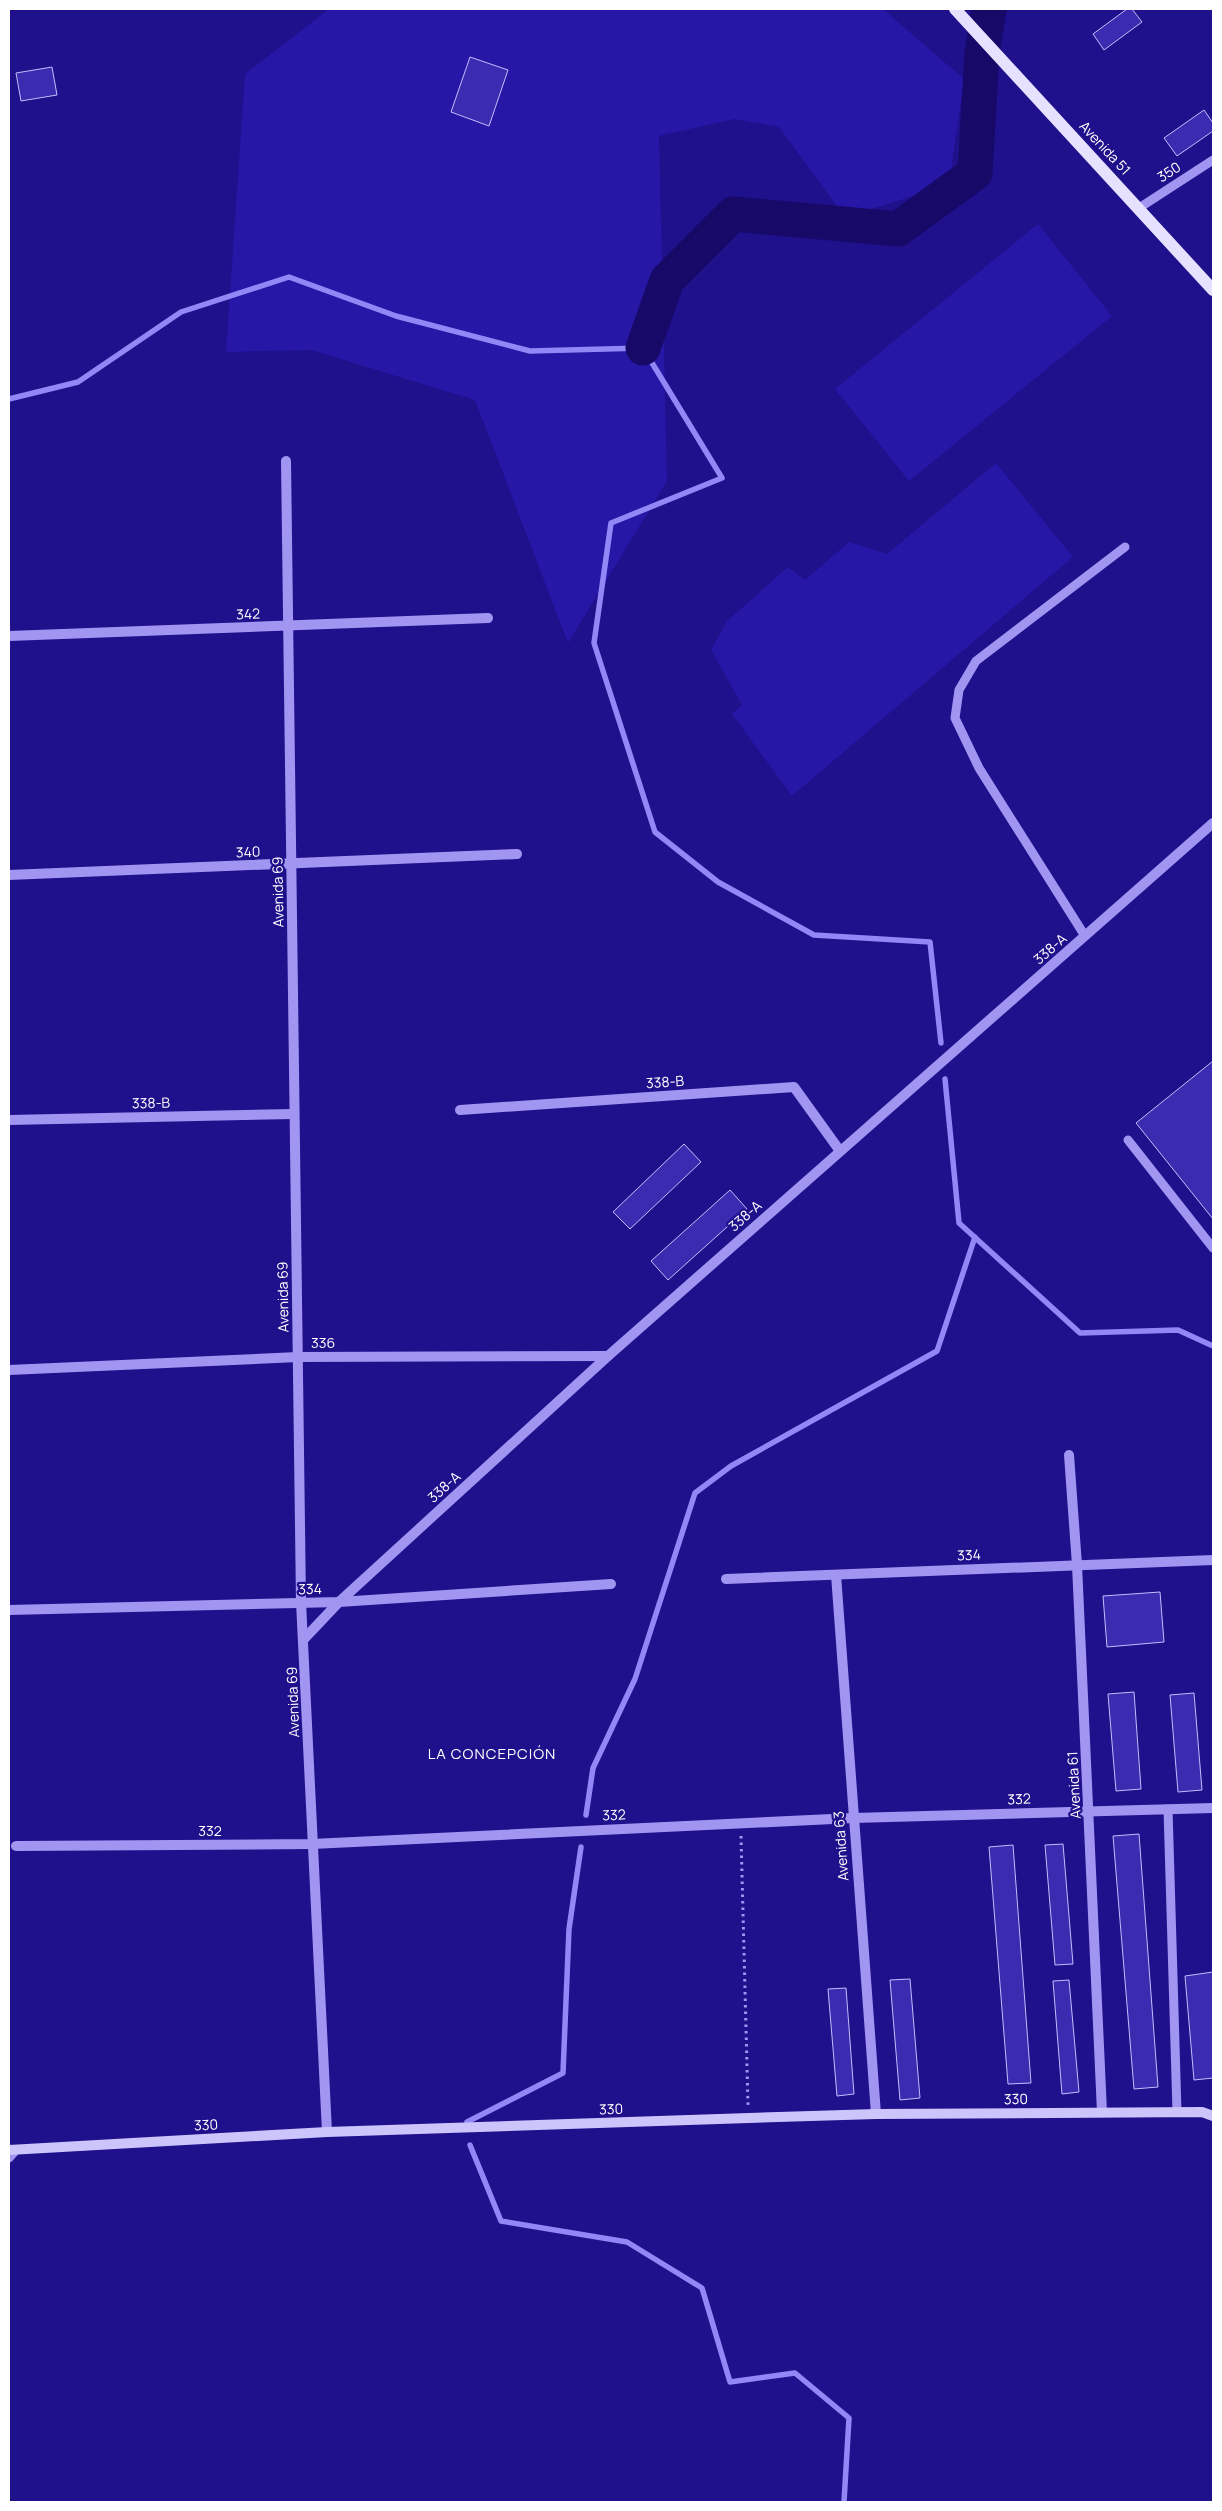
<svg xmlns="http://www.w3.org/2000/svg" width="1222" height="2511" font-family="Manrope,sans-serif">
	<rect width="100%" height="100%" fill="#1f108c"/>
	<g fill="#2717a6">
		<polygon points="329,9 883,9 964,79 949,185 845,217 779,127 734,119 659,136 667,481 568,643 475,400 311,350 226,352 245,74"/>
		<polygon points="1038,224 1112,316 909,481 835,389"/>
		<polygon points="996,463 1073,557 792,796 732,714 742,705 711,650 727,621 788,567 805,580 849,542 887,554"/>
	</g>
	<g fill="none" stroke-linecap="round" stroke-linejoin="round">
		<g stroke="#9287f6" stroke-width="5.5">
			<polyline points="9,399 78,382 181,312 289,277 396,316 530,351 643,348 722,478 611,523 594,643 655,832 718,882 814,935 930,942 941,1043"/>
			<polyline points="945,1079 959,1223 1080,1333 1178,1330 1213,1346"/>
			<polyline points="586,1815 593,1768 635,1679 695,1493 731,1466 937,1351 975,1237"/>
			<polyline points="467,2122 563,2073 569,1929 581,1847"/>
			<polyline points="470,2145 501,2221 627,2242 702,2288 730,2382 795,2373 849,2418 844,2502"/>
		</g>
		<polyline stroke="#160967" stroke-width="35" points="643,348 667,280 733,214 898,229 975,173 982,53 989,9"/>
	</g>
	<g fill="#3a2bb1" stroke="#c4bdfd">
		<polygon points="1127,9 1132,9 1142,22 1104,50 1093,34"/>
		<polygon points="470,57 508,70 489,126 451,112"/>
		<polygon points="52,67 57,95 21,101 16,73"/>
		<polygon points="1204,110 1213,123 1213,131 1177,156 1164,138"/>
		<polygon points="1213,1061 1213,1219 1136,1123"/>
		<polygon points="684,1144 701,1162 630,1229 613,1212"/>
		<polygon points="730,1190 747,1209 668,1280 651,1261"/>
		<polygon points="1160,1592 1164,1642 1107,1647 1103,1596"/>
		<polygon points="1134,1692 1141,1789 1116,1791 1108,1694"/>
		<polygon points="1194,1693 1202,1790 1178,1792 1170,1695"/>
		<polygon points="1139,1834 1158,2087 1134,2089 1113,1836"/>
		<polygon points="1063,1844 1073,1964 1055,1965 1045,1845"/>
		<polygon points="1013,1845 1031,2083 1008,2084 989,1847"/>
		<polygon points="1213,1972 1213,2078 1194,2080 1185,1976"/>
		<polygon points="910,1979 920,2098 900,2100 890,1980"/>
		<polygon points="1069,1980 1079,2092 1062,2094 1053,1981"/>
		<polygon points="846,1988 854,2094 837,2096 828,1989"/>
	</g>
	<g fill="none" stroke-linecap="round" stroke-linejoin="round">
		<polyline stroke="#a096f2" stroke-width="3" stroke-dasharray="2.5 4" stroke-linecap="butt" points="741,1836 748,2105"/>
		<g stroke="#a096f2" stroke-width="9">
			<polyline points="1139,208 1213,160"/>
			<polyline points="1085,936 979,768 955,718 959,690 976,661 1125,547"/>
			<polyline points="1128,1140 1213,1248"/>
			<polyline points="1168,1809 1177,2112"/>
			<polyline points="9,2158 16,2150"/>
		</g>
		<g stroke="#a096f2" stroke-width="10">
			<polyline points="286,461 301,1602 327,2132"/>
			<polyline points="9,636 488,618"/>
			<polyline points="9,875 517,854"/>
			<polyline points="460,1110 794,1087 840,1151"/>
			<polyline points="9,1120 294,1114"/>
			<polyline points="9,1370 298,1357 608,1356"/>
			<polyline points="1069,1455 1077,1565 1102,2112"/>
			<polyline points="836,1575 876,2114"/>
			<polyline points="726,1579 1213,1560"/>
			<polyline points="9,1610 339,1602 611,1584"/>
			<polyline points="304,1639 339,1602 608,1356 1213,823"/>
			<polyline points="16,1846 312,1844 853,1818 1213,1808"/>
		</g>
		<polyline stroke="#ccc5fc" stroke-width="10" points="9,2150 327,2132 749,2118 876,2114 1202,2112 1213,2116"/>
		<polyline stroke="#e6e1ff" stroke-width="12" points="955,9 1213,290"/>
	</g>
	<g text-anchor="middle" stroke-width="4.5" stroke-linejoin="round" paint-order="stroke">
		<g font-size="14" fill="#fff" stroke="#1f108c">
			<text transform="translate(1105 148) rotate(47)" y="5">Avenida 51</text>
			<text transform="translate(1169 172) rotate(-33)" y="5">350</text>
			<text transform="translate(248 614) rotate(-2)" y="5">342</text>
			<text transform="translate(248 852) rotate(-2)" y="5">340</text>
			<text transform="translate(278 892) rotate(-91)" y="5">Avenida 69</text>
			<text transform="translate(1050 949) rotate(-41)" y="5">338-A</text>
			<text transform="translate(665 1082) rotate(-4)" y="5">338-B</text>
			<text transform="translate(151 1103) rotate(-1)" y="5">338-B</text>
			<text transform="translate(745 1216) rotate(-41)" y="5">338-A</text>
			<text transform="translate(283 1297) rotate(-91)" y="5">Avenida 69</text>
			<text x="323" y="1348">336</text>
			<text transform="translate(444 1487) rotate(-42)" y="5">338-A</text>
			<text transform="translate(969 1555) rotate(-2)" y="5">334</text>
			<text transform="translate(310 1589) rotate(-1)" y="5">334</text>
			<text transform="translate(293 1702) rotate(-92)" y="5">Avenida 69</text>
			<text transform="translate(1074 1785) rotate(-93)" y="5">Avenida 61</text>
			<text transform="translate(1019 1799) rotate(-2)" y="5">332</text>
			<text transform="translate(614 1815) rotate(-3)" y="5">332</text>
			<text x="210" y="1836">332</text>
			<text transform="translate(841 1846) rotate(-94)" y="5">Avenida 63</text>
			<text transform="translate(1016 2099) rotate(-1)" y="5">330</text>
			<text transform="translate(611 2109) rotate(-2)" y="5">330</text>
			<text transform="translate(206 2125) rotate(-3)" y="5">330</text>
		</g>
		<g font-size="15" letter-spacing="1" fill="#fff" stroke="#1f108c">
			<text x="492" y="1759">LA CONCEPCIÓN</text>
		</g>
	</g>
	<rect width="1222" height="2511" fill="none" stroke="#ffffff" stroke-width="20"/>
</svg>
